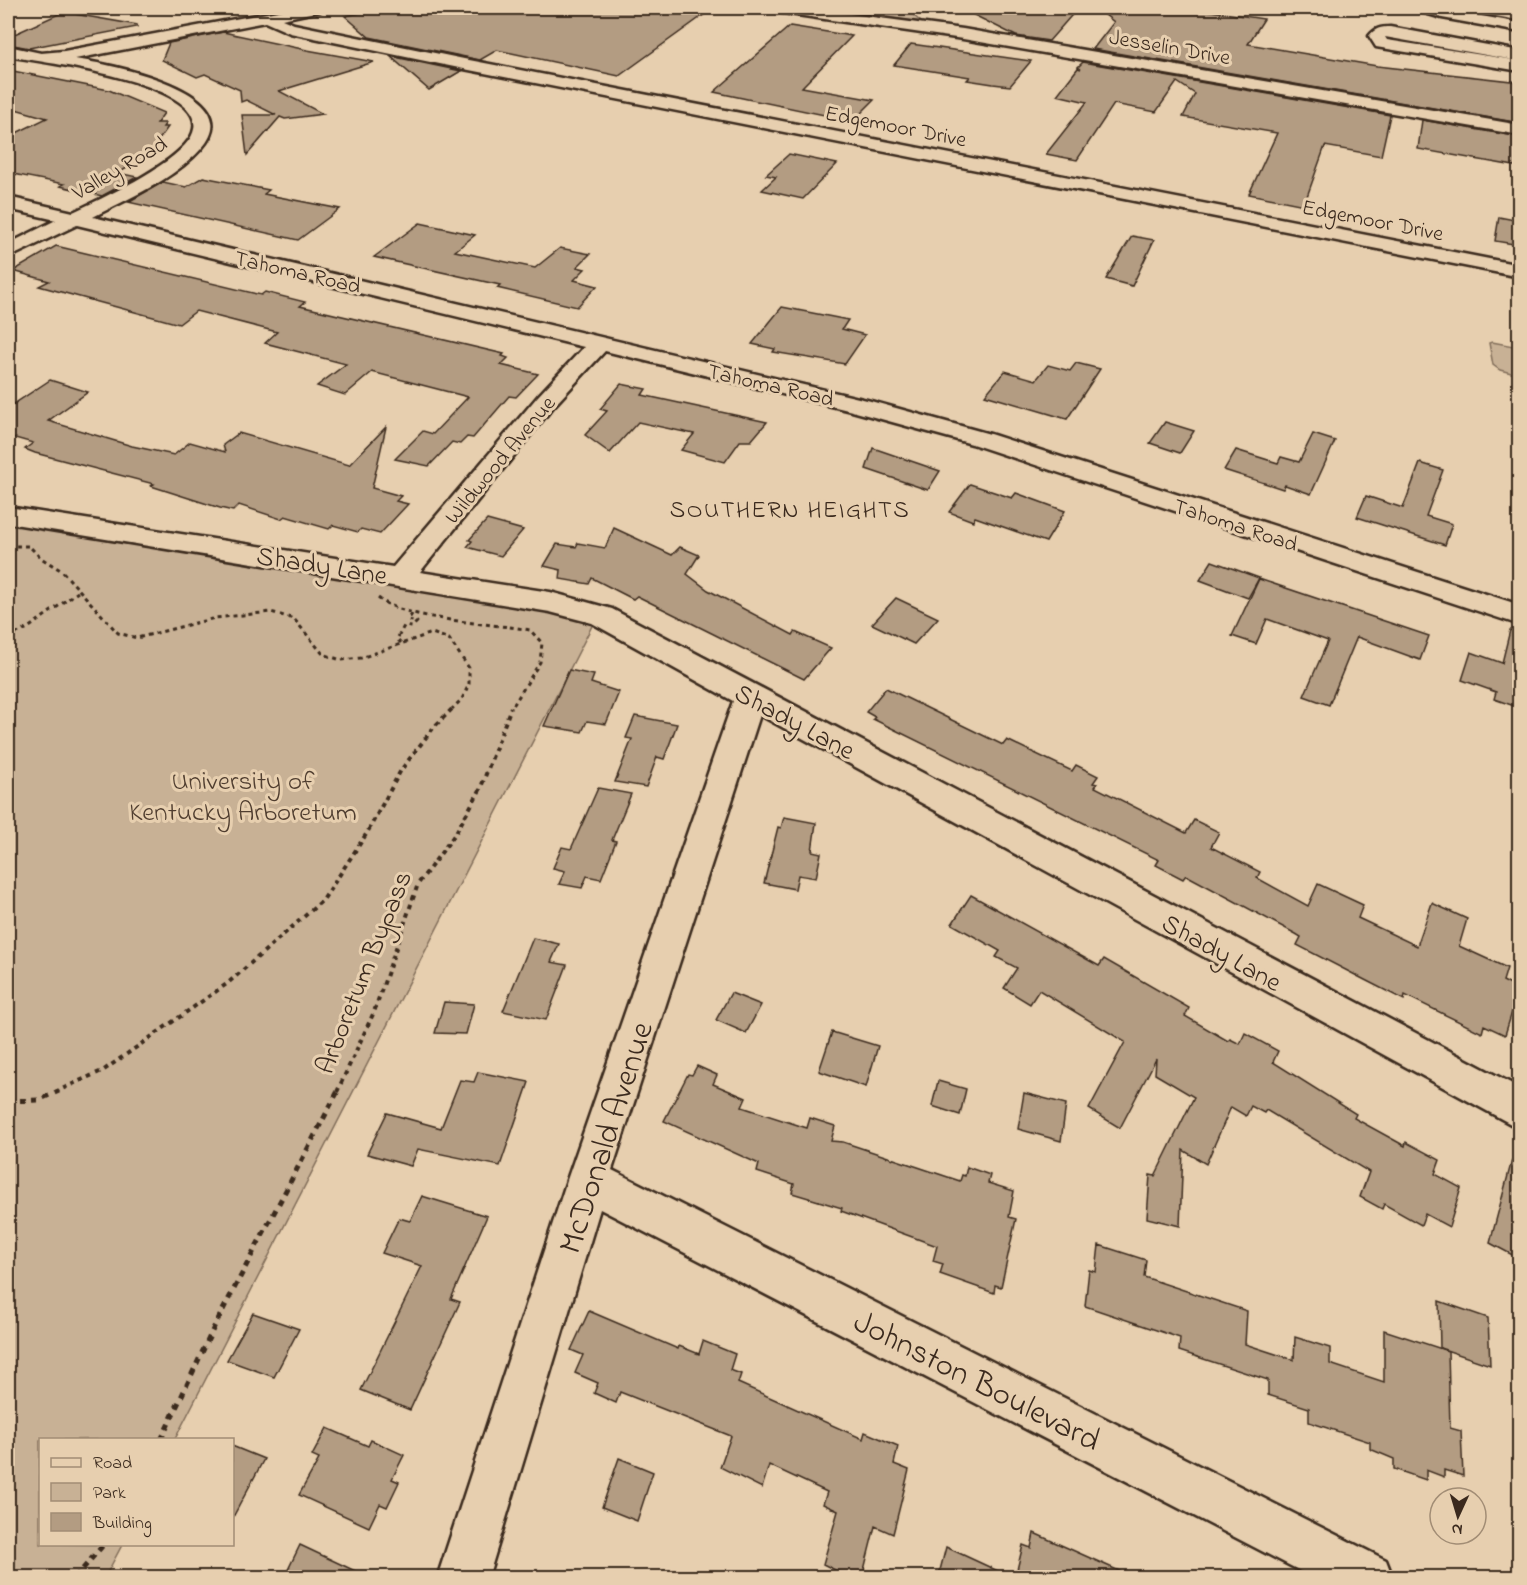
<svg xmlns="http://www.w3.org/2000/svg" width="1527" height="1585" font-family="'Indie Flower',sans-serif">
	<rect width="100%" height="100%" fill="#e7cfaf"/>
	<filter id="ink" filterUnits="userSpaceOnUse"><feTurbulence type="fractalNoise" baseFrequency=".0167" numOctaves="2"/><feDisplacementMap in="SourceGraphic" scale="12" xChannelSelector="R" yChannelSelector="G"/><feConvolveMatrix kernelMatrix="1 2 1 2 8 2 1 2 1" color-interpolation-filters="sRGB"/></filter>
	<g filter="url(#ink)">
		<g fill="#c8b195" stroke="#826e5a" stroke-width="1.5">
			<polygon points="873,8 905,8 921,22 866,15"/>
			<polygon points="1492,342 1519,347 1519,375 1500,370 1493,365 1489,343"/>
			<polygon points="8,520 596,618 175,1439 40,1440 40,1544 122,1545 105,1577 8,1577"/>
		</g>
		<g fill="#b39c82" stroke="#3b2a1e" stroke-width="1.5">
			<polygon points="388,8 660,8 705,14 619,76 497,50 480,60 369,37 345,16"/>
			<polygon points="960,8 1078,8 1049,41 1016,36"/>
			<polygon points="1096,8 1191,8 1264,19 1248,44 1377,66 1520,82 1520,123 1093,49 1114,22"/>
			<polygon points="63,12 137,25 137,27 29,48 8,44 8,37"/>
			<polygon points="790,26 852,36 802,87 874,100 853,121 714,92"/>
			<polygon points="223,32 307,50 374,62 279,91 323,114 285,119 280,117 247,155 242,115 276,115 246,100 241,102 240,90 205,74 197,77 162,60 169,43"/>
			<polygon points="911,44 1031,61 1010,86 993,84 967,80 970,77 894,65"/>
			<polygon points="390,56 461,71 429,90"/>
			<polygon points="1083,62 1390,115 1381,156 1325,146 1304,205 1249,194 1277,133 1183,117 1195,94 1177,82 1156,112 1114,104 1077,160 1046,154 1087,102 1057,95 1078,68 1081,69 1078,67"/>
			<polygon points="8,70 109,90 164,113 157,123 166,123 163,127 168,127 147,157 118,173 137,177 102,196 60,186 64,184 8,173 8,137 47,118 8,107"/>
			<polygon points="1422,120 1520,137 1520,167 1418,149"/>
			<polygon points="788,155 789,154 837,164 803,199 762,190 776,177 766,175"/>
			<polygon points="203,177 269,190 264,194 340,209 298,240 128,202 163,182 186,187"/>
			<polygon points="1499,217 1520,221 1520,245 1495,241"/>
			<polygon points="420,223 475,235 455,251 535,268 560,248 590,254 577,267 585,269 574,280 597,286 577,307 497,288 500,285 374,257"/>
			<polygon points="1132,236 1154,240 1132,286 1106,279"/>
			<polygon points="56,246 261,295 265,292 305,302 300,306 504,354 502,356 508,358 501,365 538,374 516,397 509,396 473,438 467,437 460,444 452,442 429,466 395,459 423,431 433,434 468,397 372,372 345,395 317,386 346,364 265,343 277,332 196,311 179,324 39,286 49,281 13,271"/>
			<polygon points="782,307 848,320 842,329 865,335 845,364 773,352 775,349 752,344"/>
			<polygon points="1076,363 1100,369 1067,419 985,395 1005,371 1036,380 1048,365 1070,371"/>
			<polygon points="50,380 88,392 48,421 132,446 174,455 190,442 225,452 223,445 239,433 349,465 386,427 372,488 401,496 396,501 408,504 380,534 361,529 358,532 333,525 329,529 285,516 281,519 239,505 233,511 220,508 151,486 154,484 35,453 25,449 33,443 8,436 8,408"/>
			<polygon points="621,384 646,389 642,395 767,422 751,441 740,441 725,462 681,450 694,434 638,422 610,453 585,435 607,411 600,409"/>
			<polygon points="1165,422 1194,431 1180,453 1150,443"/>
			<polygon points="1313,434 1335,441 1311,494 1285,485 1283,489 1224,470 1236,450 1278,463 1281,457 1299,462"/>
			<polygon points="873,448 940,471 928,490 866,469"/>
			<polygon points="1420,463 1443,470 1426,516 1452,524 1445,545 1357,517 1366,496 1403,508"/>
			<polygon points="970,484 1012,498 1016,493 1065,511 1046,542 975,517 973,521 949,512"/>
			<polygon points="487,520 523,530 501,556 467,547 472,541 469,540"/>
			<polygon points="614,528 672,555 680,547 699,555 687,574 708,590 793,635 795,632 831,648 804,679 637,596 633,599 592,578 589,584 560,579 561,570 544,566 557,544 576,547 578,543 605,548"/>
			<polygon points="1212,561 1259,578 1248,598 1200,580"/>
			<polygon points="1259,579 1429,636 1420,660 1357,637 1329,705 1304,696 1328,641 1267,619 1256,644 1232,636"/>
			<polygon points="896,598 938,618 914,644 872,624"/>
			<polygon points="1510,630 1520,631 1520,708 1494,699 1496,692 1462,680 1471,652 1502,663"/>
			<polygon points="569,670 594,675 591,683 619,692 606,724 587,721 582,732 544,726"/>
			<polygon points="886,688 1003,745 1007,740 1072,771 1076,765 1098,776 1093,783 1097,784 1095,787 1186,833 1194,820 1219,832 1211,847 1260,872 1257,878 1308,906 1318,884 1363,905 1358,918 1417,946 1432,903 1467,919 1459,946 1507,968 1503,981 1519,989 1505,1035 1484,1025 1482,1033 1405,995 1404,1000 1365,980 1297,945 1301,937 1296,934 1186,875 1183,879 1156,865 1159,860 873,719 875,717 866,712"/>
			<polygon points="635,716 677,724 664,759 657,757 646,787 615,782 632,739 626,738"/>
			<polygon points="598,788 631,794 612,840 616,841 601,879 587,876 582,888 559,884 565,871 553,868 562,847 571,849"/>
			<polygon points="784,817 816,823 812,851 821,853 816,878 798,875 795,889 764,883 778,827 781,828"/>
			<polygon points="971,895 1099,966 1104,959 1189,1008 1185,1016 1228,1041 1230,1039 1240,1044 1245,1033 1278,1051 1273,1062 1356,1114 1354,1118 1405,1146 1406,1142 1440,1160 1435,1174 1461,1188 1449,1227 1425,1214 1421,1225 1384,1204 1382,1209 1360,1197 1369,1172 1266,1110 1264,1113 1251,1106 1246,1116 1231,1107 1206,1164 1183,1150 1180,1226 1147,1218 1150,1175 1155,1176 1194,1097 1155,1074 1156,1059 1120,1128 1089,1109 1125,1042 1039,990 1030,1004 1004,988 1017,968 996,957 1000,951 952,924"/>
			<polygon points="533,938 559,944 551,962 567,965 546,1020 503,1011"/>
			<polygon points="731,993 761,1005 746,1033 716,1020"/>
			<polygon points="444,1002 474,1004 466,1034 435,1033"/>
			<polygon points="832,1032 878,1046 866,1087 819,1071"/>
			<polygon points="697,1066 717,1075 713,1084 746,1098 742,1107 807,1128 810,1118 835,1126 831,1141 843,1142 960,1181 962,1175 965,1176 967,1167 990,1175 988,1183 1014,1191 1009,1217 1016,1219 1001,1287 995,1285 994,1293 940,1274 943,1264 933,1261 937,1246 841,1211 842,1208 792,1193 794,1184 757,1172 759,1164 664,1121 688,1074 692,1075"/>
			<polygon points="478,1072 529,1082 500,1166 418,1149 411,1166 367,1154 387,1113 441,1128 460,1080 474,1082"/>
			<polygon points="938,1081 966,1089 960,1115 932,1106"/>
			<polygon points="1024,1093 1066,1104 1061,1141 1018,1129"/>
			<polygon points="1512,1160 1520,1161 1520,1259 1490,1243"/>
			<polygon points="422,1196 487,1216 451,1299 460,1302 410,1410 361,1390 422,1266 382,1253 399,1218 410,1221"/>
			<polygon points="1099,1245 1146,1260 1144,1277 1247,1311 1245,1344 1294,1360 1295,1337 1330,1348 1330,1364 1384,1382 1384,1330 1448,1351 1450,1428 1461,1431 1463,1476 1444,1470 1444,1477 1426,1470 1426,1480 1394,1469 1394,1459 1370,1449 1370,1442 1309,1422 1309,1408 1268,1395 1268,1380 1179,1351 1180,1338 1085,1306 1089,1270 1096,1272"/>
			<polygon points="1439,1301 1488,1318 1490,1365 1440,1348"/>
			<polygon points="589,1311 678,1349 679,1346 699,1354 703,1341 735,1354 730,1370 741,1374 738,1383 863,1439 865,1432 898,1446 894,1464 909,1470 893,1534 875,1526 862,1578 851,1578 823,1564 838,1511 823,1504 827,1492 769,1465 762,1488 720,1467 731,1436 620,1392 616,1403 594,1393 598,1383 575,1373 583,1355 571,1350"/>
			<polygon points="253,1313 299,1329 274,1377 227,1360"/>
			<polygon points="327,1428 368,1446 371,1440 404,1455 392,1479 399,1482 387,1507 380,1504 369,1527 299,1495 319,1459 312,1456"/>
			<polygon points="232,1446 264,1459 232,1519"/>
			<polygon points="619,1458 653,1472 637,1521 602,1507"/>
			<polygon points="1034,1533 1135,1578 1015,1578 1023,1545 1031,1548"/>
			<polygon points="300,1545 370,1578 284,1578"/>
			<polygon points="946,1547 1013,1578 938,1578"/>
		</g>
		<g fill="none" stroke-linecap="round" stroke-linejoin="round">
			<defs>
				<g id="minor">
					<path d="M294,8H322L320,11L282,19L294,24L464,59L1520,265V277L464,69L290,33L265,22L75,59C107,64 254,91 201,149C173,180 129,198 93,217L867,400L990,434L1520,605V625L972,444L852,411L605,351L554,406L420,572L550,592L612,609L1520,1088V1129L760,715L612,1170L1386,1560L1393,1578H1314L600,1209L488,1578H437L567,1180L733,701L592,623L550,612L8,523V507L393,567L538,396L584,347L77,225L8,258V244L56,220L8,209V197L73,212C103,198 170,167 189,140C229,83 37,62 8,56V46L41,53L64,51Z"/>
					<polygon points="769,8 804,8 963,29 1520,125 1520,135 963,39 776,12"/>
					<polygon points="1416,8 1437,8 1520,23 1520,32 1442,18 1418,11"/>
					<path d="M1390,27L1520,51V61L1385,37L1387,40L1520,61V71L1376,47L1369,36C1375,28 1381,27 1390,27Z"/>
				</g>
			</defs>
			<use href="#minor" stroke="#3b2a1e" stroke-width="5"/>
			<g stroke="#3b2a1e" stroke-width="3" stroke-dasharray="4 4" stroke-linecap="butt">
				<polyline points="8,546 29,546 41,558 62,571 118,633 137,638 215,618 271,612 294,619 323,654 341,660 361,658 432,633 449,639 469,668 469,684 462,699 452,709"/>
				<path d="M378,598C407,621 492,623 530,630L542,643L540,662L511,709"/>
				<polyline points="8,637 28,628 78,592"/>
				<polyline points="401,643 397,639 404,626 412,627 417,622 408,620 414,611"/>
			</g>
			<g stroke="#3b2a1e" stroke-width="4" stroke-dasharray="4.5 4.5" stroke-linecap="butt">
				<polyline points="55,1092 104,1070 228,983 323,900 367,833 401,770 434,727 454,707"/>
				<polyline points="337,1092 374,1012 418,884 455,834 480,790 511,707"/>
			</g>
			<g stroke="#3b2a1e" stroke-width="5" stroke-dasharray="6 6" stroke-linecap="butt">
				<polyline points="8,1101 38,1100 59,1091"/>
				<polyline points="161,1440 214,1327 338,1091"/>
				<polyline points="75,1578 104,1544"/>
			</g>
			<use href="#minor" fill="#e7cfaf" fill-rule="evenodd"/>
		</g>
	</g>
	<g text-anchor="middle" stroke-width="6" stroke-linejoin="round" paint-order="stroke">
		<g font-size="22" fill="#3b2a1e" stroke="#e7cfaf">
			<text transform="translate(1170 46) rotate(10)" y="8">Jesselin Drive</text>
			<text transform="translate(896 125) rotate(11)" y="8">Edgemoor Drive</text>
			<text transform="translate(119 167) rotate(-30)" y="8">Valley Road</text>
			<text transform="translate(1373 219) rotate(11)" y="8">Edgemoor Drive</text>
			<text transform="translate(298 271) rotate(13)" y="8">Tahoma Road</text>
			<text transform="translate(771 384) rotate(13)" y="8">Tahoma Road</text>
			<text transform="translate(499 459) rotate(-50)" y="8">Wildwood Avenue</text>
			<text transform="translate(1236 524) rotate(18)" y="8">Tahoma Road</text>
		</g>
		<g font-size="24" letter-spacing="1.5" fill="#3b2a1e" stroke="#e7cfaf">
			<text x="790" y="517">SOUTHERN HEIGHTS</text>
		</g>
		<g font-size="27" fill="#3b2a1e" stroke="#e7cfaf">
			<text transform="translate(322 565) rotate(9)" y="9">Shady Lane</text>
			<text transform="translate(795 721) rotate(28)" y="9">Shady Lane</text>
			<text transform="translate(1222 952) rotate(29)" y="9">Shady Lane</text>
			<text transform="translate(363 972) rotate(-68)" y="9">Arboretum Bypass</text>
		</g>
		<g font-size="27" fill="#503e30" stroke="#e7cfaf">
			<text x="243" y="789">University of<tspan x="243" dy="31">Kentucky Arboretum</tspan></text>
		</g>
		<g font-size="33" fill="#3b2a1e" stroke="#e7cfaf">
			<text transform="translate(604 1137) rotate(-72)" y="12">McDonald Avenue</text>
			<text transform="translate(978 1379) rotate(27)" y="12">Johnston Boulevard</text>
		</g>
	</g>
	<rect width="1527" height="1585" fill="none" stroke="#e7cfaf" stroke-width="30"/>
	<rect x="15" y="15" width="1497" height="1555" fill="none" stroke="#3b2a1e" stroke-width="2" filter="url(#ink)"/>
	<rect x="39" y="1438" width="195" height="108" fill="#e7cfaf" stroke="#a28d75" stroke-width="1.5"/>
	<rect x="51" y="1458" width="30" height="9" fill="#e7cfaf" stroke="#a28d75" stroke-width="1.5"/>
	<text x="93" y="1468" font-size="18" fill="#3b2a1e">Road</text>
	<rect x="51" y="1483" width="30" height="18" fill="#c8b195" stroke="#a28d75" stroke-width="1.5"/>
	<text x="93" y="1498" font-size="18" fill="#3b2a1e">Park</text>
	<rect x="51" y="1513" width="30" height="18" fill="#b39c82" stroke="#a28d75" stroke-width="1.5"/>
	<text x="93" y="1528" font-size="18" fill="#3b2a1e">Building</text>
	<g transform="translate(1458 1516) rotate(184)"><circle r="28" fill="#e7cfaf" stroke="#a28d75" stroke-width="1.5"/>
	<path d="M0-4.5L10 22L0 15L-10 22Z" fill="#3b2a1e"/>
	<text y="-9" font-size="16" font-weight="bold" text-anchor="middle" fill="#3b2a1e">N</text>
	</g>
</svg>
